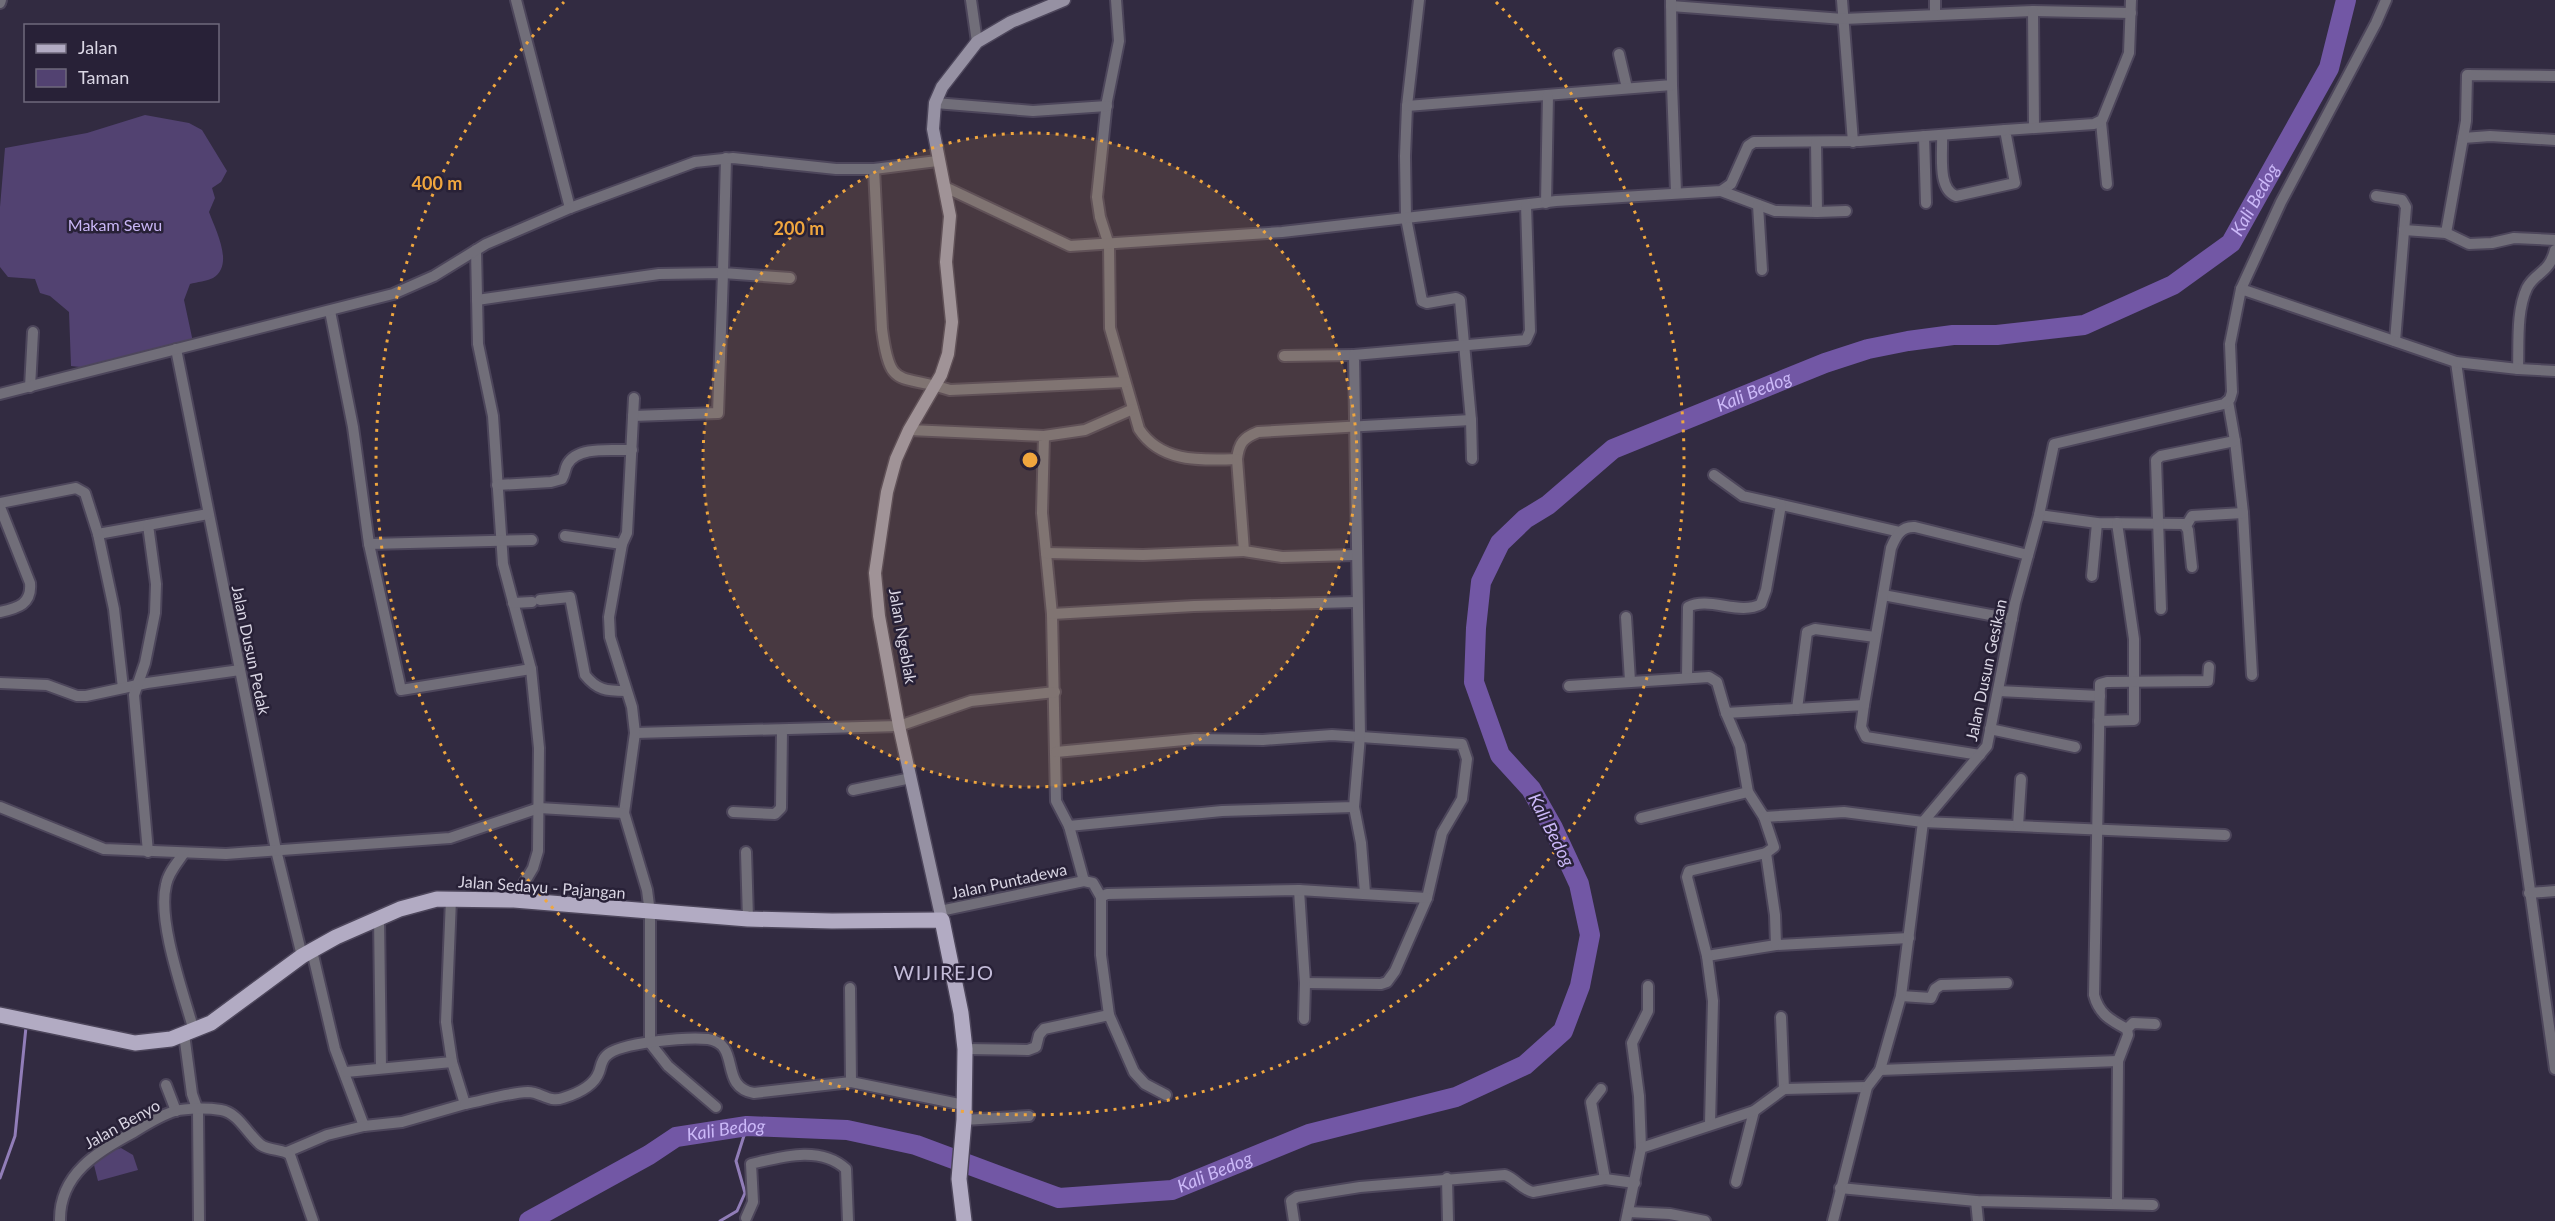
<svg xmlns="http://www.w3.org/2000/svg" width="2555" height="1221" font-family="Lato,sans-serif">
	<rect width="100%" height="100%" fill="#322b41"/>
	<g fill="#524271">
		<path d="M145,115L189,123L202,130L227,171L221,182L212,188L215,198L209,212C215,229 235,265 213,278C207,281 197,282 190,284L184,300L193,342L89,368L71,366L69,312L50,296L40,293L35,279L8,277L0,267V207L5,148L87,133Z"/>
		<polygon points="121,1148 133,1155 138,1170 98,1181 92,1157"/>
	</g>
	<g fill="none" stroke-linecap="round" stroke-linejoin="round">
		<g stroke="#917db8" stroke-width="3">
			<polyline points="0,1178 15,1136 26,1027"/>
			<polyline points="720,1221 737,1211 745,1193 736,1161 747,1126"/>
		</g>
		<path stroke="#7257a5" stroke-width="20" id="s1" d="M529,1221L649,1155L676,1137L747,1126L847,1130L916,1145L1059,1198L1172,1190L1309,1134L1456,1097L1525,1065L1563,1031L1580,986L1590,935L1579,884L1553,828L1531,789L1500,755L1474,682L1476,628L1481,582L1500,543L1525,519L1548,505L1613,449L1825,363L1868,349L1908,341L1953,335H1997L2084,325L2173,285L2231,243L2329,68L2346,0"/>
		<defs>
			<g id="minor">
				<polyline points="516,0 570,208"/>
				<polyline points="971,0 977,42"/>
				<path d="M1116,0L1119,41L1107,101L1097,197L1100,217L1109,245L1110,328L1139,429C1161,463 1201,460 1237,459C1239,443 1243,438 1258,432L1471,420"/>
				<polyline points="1419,0 1407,106 1405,156 1406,218 1422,301 1427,303 1456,298 1460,300 1471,420 1472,459"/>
				<polyline points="1842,0 1853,142"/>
				<polyline points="1935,0 1935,14"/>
				<polyline points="0,3 1,0"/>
				<polyline points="1671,6 1843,19 2033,11 2131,13"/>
				<polyline points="2033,11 2034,128"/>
				<polyline points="1619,54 1627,88"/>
				<polyline points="1672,85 1676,192"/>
				<polyline points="935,103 1033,111 1107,106"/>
				<polyline points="1407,106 1672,85 1671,0"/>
				<polyline points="2101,122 2107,184"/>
				<path d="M1942,135C1943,153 1937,189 1956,196L2015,183L2005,130L2094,124L2102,120L2129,53L2131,0"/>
				<polyline points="1924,136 1926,203"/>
				<polyline points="2463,138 2490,136 2555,140"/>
				<polyline points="726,158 723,273 790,278"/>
				<path d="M874,169L882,329C890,392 899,373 950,390L1125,382"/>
				<polyline points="945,187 1070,246 1282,232 1556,201 1721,191 1731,184 1748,146 1754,142 1860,141 2005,130"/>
				<polyline points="1721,191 1775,211 1817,212 1816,142"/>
				<polyline points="2376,196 2402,200 2406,207 2395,341"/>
				<polyline points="1546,203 1548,95"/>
				<polyline points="1758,205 1762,270"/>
				<polyline points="1817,212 1846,211"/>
				<polyline points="2404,230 2446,233 2469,244 2492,243 2514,238 2555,240"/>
				<polyline points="2446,233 2466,121 2467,75 2555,76"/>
				<polyline points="2241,289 2281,202 2376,23 2386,0"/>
				<polyline points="477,300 659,274 723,273 718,413 633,416"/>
				<polyline points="330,311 353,427 369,544 401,690 531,669 503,564 493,416 478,344 476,250"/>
				<polyline points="176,349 276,850 302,956"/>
				<polyline points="1284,356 1354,355"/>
				<polyline points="2456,362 2555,1069"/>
				<path d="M2518,369C2519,345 2516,311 2527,288C2535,272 2549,274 2555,250"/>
				<polyline points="30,387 33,332"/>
				<polyline points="0,394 393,294 434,276 486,244 570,208 695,162 733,158 836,169 874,169 937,161"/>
				<polyline points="909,430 1044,436 1042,513 1052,614 1056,801 1069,826 1084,881"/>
				<polyline points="1044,436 1085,430 1133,409"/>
				<polyline points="2235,441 2243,513 2252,675"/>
				<polyline points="1237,459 1244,551 1282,557 1355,555"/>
				<polyline points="1714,475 1743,496 1900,532"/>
				<path d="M497,485L551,482L562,479C565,474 565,469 567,465C577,445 614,451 632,450"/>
				<polyline points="0,503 76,488 85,493 98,534 148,525"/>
				<path d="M0,507L30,583C32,604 18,608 0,612"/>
				<polyline points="2039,515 2097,523 2184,524 2188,530 2192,567"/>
				<polyline points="2186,526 2192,516 2243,513"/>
				<polyline points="98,534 114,609 123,688"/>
				<polyline points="565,536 622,544"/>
				<polyline points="369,544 532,540"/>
				<polyline points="1046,553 1143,555 1244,551"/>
				<polyline points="2092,576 2097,523"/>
				<polyline points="1883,595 2012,619"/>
				<path d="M540,600L570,597L585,675C597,690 606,691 626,691"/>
				<polyline points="513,603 532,602"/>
				<polyline points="2161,609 2156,460 2161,456 2235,441 2228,401"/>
				<polyline points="1052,614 1194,606 1357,602"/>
				<polyline points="1626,617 1630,681"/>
				<path d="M1687,678L1688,607C1709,596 1740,616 1761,604L1766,590L1781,505"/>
				<polyline points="0,683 47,685 77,696 86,696 147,683 240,670"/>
				<polyline points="1569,686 1709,677 1717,682 1726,713 1864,705 1861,727 1866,737 1980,755"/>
				<polyline points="1998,691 2100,696"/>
				<path d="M1864,705L1891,548C1896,536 1901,526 1915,527L2028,555"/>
				<polyline points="1797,709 1807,632 1815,629 1875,637"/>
				<polyline points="1726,713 1740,746 1748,792 1764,817 1844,812 1923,822 2225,835"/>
				<polyline points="2099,721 2134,720 2134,639 2117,523"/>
				<polyline points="1990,729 2075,747"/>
				<polyline points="635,733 899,726 971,701 1055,692"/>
				<polyline points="1056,752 1195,739 1263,740 1332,735 1462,744 1467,759 1462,799 1442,833 1427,898 1395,971 1387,982 1381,984 1305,983"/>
				<polyline points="853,790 911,778"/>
				<polyline points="0,807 104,849 226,854 450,838 539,808 624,813 635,733 632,707 610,637 609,617 622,544 627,533 634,398"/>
				<polyline points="1354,807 1361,843 1365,893"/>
				<polyline points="733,812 775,814 781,808 782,730"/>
				<polyline points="624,813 647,890 650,913 650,1043 668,1066 716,1107"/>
				<polyline points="1764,817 1774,847 1766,853"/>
				<polyline points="1641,818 1748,792"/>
				<polyline points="1069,826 1222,811 1354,807 1360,736 1354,355 1526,340 1530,331 1526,205"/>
				<polyline points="2018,826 2021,779"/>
				<polyline points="148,852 134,695 145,663 155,613 156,584 148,525 208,514"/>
				<polyline points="746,852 748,919"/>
				<path d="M184,853C177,863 168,873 166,885C157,921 184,995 194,1031"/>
				<polyline points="1299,890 1305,983 1304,1019"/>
				<polyline points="2529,893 2555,891"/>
				<polyline points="514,900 533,868 538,851 539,748 531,669"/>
				<polyline points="940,911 1084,881 1093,883 1101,897"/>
				<polyline points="379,918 381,1068"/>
				<polyline points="312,951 335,1049 364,1126 402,1122 465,1104 452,1062 446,1022 451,899"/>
				<polyline points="1707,956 1776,945"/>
				<polyline points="850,988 851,1082"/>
				<polyline points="1901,996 1931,998 1935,989 1941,985 2007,983"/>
				<polyline points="1109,1015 1134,1072 1145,1084 1166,1095"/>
				<polyline points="1781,1017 1784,1089"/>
				<path d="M2127,1029C2110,1020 2099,1014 2094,995L2100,684L2107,682L2208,681L2209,667"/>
				<polyline points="184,1034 192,1094 198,1111 199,1221"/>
				<polyline points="965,1049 1028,1050 1036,1047 1039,1035 1044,1029 1109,1015 1101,955 1101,897 1107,894 1299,890 1427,898"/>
				<polyline points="1880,1070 2118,1061"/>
				<polyline points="346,1072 452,1062"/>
				<polyline points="166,1085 176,1111"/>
				<polyline points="1601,1089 1591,1102 1605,1179"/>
				<path d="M465,1104C485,1100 507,1093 528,1092C541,1092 549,1103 563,1098C576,1094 594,1086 599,1072C601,1067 601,1061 606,1056C619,1042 689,1037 708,1039C742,1044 718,1087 754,1093L851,1082L964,1105"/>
				<polyline points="964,1120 1029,1116"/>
				<polyline points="1710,1124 1713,1001 1707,956 1687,877 1689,871 1766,853 1775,915 1776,945 1909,938"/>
				<polyline points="1641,1148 1639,1096 1632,1043 1648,1011 1648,986"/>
				<polyline points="287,1152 327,1135 364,1126"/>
				<polyline points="1447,1178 1448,1221"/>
				<polyline points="1736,1182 1754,1111"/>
				<polyline points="1840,1188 1976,1201 2153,1205"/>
				<polyline points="1976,1201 1978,1221"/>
				<polyline points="2117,1204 2118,1061 2128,1035 2127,1029 2133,1023 2155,1024"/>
				<polyline points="1628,1212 1670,1214 1705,1221"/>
				<path d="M746,1218L753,1202L751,1164C781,1157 820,1145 846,1169L848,1221"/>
				<path d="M60,1221C59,1174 98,1151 134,1132C147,1124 161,1115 175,1111C187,1108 208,1108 221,1110C239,1113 247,1134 261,1145C270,1151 284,1149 290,1155L313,1221"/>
				<path d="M1294,1221L1291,1201L1297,1197L1360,1187L1505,1175C1516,1179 1521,1189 1533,1192L1605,1179L1635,1183"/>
				<polyline points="1626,1221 1641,1148 1754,1111 1784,1089 1867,1087"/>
				<polyline points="1833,1221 1867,1087 1880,1070 1901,996 1923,822 1987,746 2015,603 2039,515 2054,444 2224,404 2230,399 2232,392 2230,344 2241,289 2456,362 2518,369 2555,371"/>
			</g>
			<polyline id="secondary" points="942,920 899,726 879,616 875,573 887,492 896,459 909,430 941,375 948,354 952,322 946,262 950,216 933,129 935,103 942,87 977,42 1011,22 1064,0"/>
			<polyline id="primary" points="0,1015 135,1043 171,1039 211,1023 302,956 336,937 400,909 437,899 514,900 748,919 832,921 942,920 961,1013 965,1049 964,1120 959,1179 964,1221"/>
		</defs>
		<use href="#minor" stroke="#4d465b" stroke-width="14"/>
		<use href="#secondary" stroke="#4d465b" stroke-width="15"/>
		<use href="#primary" stroke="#4d465b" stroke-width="18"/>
		<use href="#minor" stroke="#716e79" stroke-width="10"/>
		<use href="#secondary" stroke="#9691a3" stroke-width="12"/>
		<use href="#primary" stroke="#b2abc3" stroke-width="15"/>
	</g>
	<circle cx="1030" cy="460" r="327" fill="#f0a63e" fill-opacity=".12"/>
	<g fill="none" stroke="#f0a63e" stroke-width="3" stroke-dasharray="3 6">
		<circle cx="1030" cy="460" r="327"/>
		<path d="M1496 2A654 654 0 1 1 564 2"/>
	</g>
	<g text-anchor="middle" stroke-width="5" stroke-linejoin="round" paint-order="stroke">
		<g font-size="16" fill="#c9b6f6" stroke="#282137">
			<text x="115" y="231">Makam Sewu</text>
		</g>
		<g font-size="16" fill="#dad6e4" stroke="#282137">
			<text transform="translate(903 636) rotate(80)" y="6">Jalan Ngeblak</text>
			<text transform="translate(251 650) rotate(78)" y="6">Jalan Dusun Pedak</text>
			<text transform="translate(1986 670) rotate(-78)" y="6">Jalan Dusun Gesikan</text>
			<text transform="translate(1009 881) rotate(-12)" y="6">Jalan Puntadewa</text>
			<text transform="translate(542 887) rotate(4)" y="6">Jalan Sedayu - Pajangan</text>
			<text transform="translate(122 1124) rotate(-29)" y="6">Jalan Benyo</text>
		</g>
		<g font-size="18" font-style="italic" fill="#cbb8f8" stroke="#282137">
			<text dy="6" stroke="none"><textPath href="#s1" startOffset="2488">Kali Bedog</textPath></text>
			<text dy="6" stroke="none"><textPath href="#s1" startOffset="1930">Kali Bedog</textPath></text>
			<text transform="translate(1551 830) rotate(63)" y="6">Kali Bedog</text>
			<text dy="6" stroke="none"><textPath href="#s1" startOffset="220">Kali Bedog</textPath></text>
			<text dy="6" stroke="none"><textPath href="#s1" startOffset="724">Kali Bedog</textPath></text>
		</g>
		<g font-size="20" letter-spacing="1.5" fill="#c4bcd9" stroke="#282137">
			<text x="944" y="980">WIJIREJO</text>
		</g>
	</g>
	<circle cx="1030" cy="460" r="9" fill="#f0a63e" stroke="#282137" stroke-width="3"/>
	<g font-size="18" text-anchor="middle" font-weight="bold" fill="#f0a63e" stroke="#282137" stroke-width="5" stroke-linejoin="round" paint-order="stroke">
		<text x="437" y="190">400 m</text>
		<text x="799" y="235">200 m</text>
	</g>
	<rect x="24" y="24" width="195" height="78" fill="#282137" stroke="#6f697c" stroke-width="1.5"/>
	<rect x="36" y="44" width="30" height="9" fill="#b2abc3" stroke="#6f697c" stroke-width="1.5"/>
	<text x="78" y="54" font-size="18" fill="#dad6e4">Jalan</text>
	<rect x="36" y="69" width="30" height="18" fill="#524271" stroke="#6f697c" stroke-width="1.5"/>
	<text x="78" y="84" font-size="18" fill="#dad6e4">Taman</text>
</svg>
